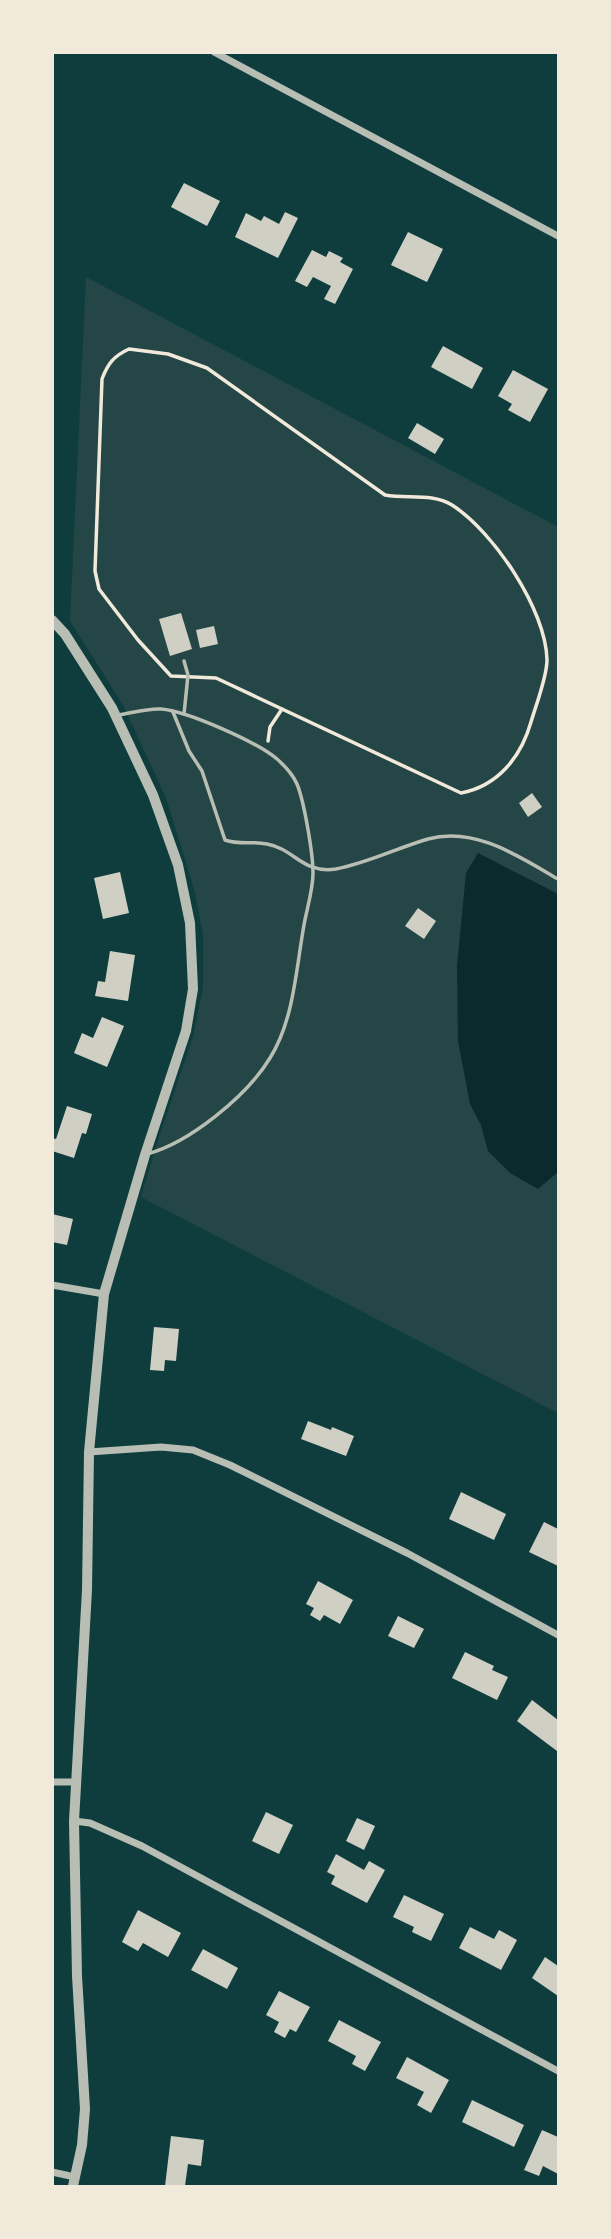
<svg xmlns="http://www.w3.org/2000/svg" width="611" height="2239" font-family="'Public Sans',sans-serif">
	<rect width="100%" height="100%" fill="#0f3d3e"/>
	<polygon fill="#244646" points="86,277 558,527 558,1413 141,1197 159,1137 193,1037 203,987 203,935 195,892 166,798 123,705 70,621"/>
	<polygon fill="#0a2a2b" points="478,853 558,894 558,1172 538,1189 510,1173 488,1151 481,1125 470,1104 458,1041 457,966 466,873"/>
	<g fill="#cfcfc3">
		<polygon points="184,183 220,201 207,226 171,207"/>
		<polygon points="285,212 298,218 278,258 235,237 246,213 261,221 264,216 279,224"/>
		<polygon points="408,232 443,249 427,282 391,265"/>
		<polygon points="312,250 326,257 329,251 343,258 340,262 353,269 335,304 324,299 331,286 313,277 307,287 295,281"/>
		<polygon points="443,346 483,368 472,389 431,367"/>
		<polygon points="513,370 548,389 530,422 508,410 512,404 498,396"/>
		<polygon points="417,423 444,439 435,454 408,438"/>
		<polygon points="181,613 192,649 170,656 159,619"/>
		<polygon points="214,626 218,644 200,648 196,630"/>
		<polygon points="532,793 542,807 528,817 519,803"/>
		<polygon points="120,872 129,913 103,919 94,878"/>
		<polygon points="418,908 436,921 424,939 405,926"/>
		<polygon points="110,951 135,955 128,1001 95,996 98,981 105,982"/>
		<polygon points="102,1017 124,1026 107,1067 74,1053 82,1033 93,1038"/>
		<polygon points="67,1106 92,1114 86,1134 82,1133 74,1158 52,1151 52,1138 56,1139"/>
		<polygon points="52,1214 73,1219 67,1245 52,1242"/>
		<polygon points="154,1327 179,1329 176,1361 165,1360 164,1371 150,1370"/>
		<polygon points="308,1421 331,1430 332,1427 354,1436 346,1456 301,1439"/>
		<polygon points="461,1492 506,1514 494,1540 449,1519"/>
		<polygon points="544,1522 558,1529 558,1566 529,1552"/>
		<polygon points="318,1581 353,1600 340,1624 324,1615 320,1621 310,1615 314,1608 306,1604"/>
		<polygon points="398,1616 424,1629 414,1648 388,1636"/>
		<polygon points="465,1652 494,1666 492,1670 508,1677 497,1700 452,1678"/>
		<polygon points="532,1700 558,1720 557,1751 517,1721"/>
		<polygon points="266,1812 293,1825 279,1854 252,1841"/>
		<polygon points="357,1818 375,1826 364,1850 346,1841"/>
		<polygon points="336,1854 364,1870 369,1861 385,1870 367,1903 331,1884 335,1876 327,1872"/>
		<polygon points="404,1895 444,1914 431,1941 412,1932 414,1927 393,1917"/>
		<polygon points="138,1910 181,1933 168,1957 143,1943 138,1951 122,1942"/>
		<polygon points="470,1927 494,1939 499,1930 517,1940 501,1970 459,1948"/>
		<polygon points="203,1949 238,1968 227,1989 191,1970"/>
		<polygon points="545,1957 558,1966 558,1996 532,1978"/>
		<polygon points="279,1991 310,2007 296,2032 290,2029 285,2038 274,2032 279,2022 266,2015"/>
		<polygon points="339,2020 381,2042 365,2071 352,2064 356,2056 328,2041"/>
		<polygon points="407,2057 449,2080 431,2113 417,2105 424,2092 396,2078"/>
		<polygon points="472,2100 524,2125 514,2147 462,2122"/>
		<polygon points="542,2130 558,2137 558,2174 543,2166 539,2176 524,2170"/>
		<polygon points="171,2136 204,2140 201,2166 188,2164 185,2186 165,2186"/>
	</g>
	<g fill="none" stroke-linecap="round" stroke-linejoin="round">
		<g stroke="#f1e9da" stroke-width="3.5">
			<path d="M129,349L168,354L207,368L385,495C408,499 432,493 452,505C494,532 546,610 547,660C547,677 536,705 531,722C521,757 498,786 461,793L216,678L171,676L138,640L99,589L95,571L102,379C108,363 114,356 129,349Z"/>
			<polyline points="268,741 270,727 282,709"/>
		</g>
		<g stroke="#b8beb3" stroke-width="3.5">
			<path d="M173,712L189,751L202,771L225,840C239,845 252,841 267,844C295,849 302,874 336,869C368,863 397,848 428,839C475,826 520,857 558,879"/>
			<polyline points="184,714 188,675 184,661"/>
			<path d="M119,715C132,713 148,708 161,709C187,711 257,742 277,759C285,766 293,775 297,784C304,801 313,853 313,873C313,890 307,908 304,925C296,969 294,1020 270,1058C247,1096 189,1143 147,1154"/>
		</g>
		<g stroke="#b8beb3" stroke-width="7">
			<polyline points="214,52 558,236"/>
			<polyline points="52,1285 104,1294"/>
			<polyline points="89,1452 161,1447 193,1450 230,1465 407,1553 558,1635"/>
			<polyline points="52,1782 76,1782"/>
			<polyline points="74,1821 90,1823 142,1846 558,2071"/>
			<polyline points="52,2172 75,2177"/>
		</g>
		<polyline stroke="#b8beb3" stroke-width="10" points="52,620 65,634 112,708 153,795 178,865 190,923 193,989 186,1031 145,1155 104,1294 89,1452 87,1590 74,1821 77,1976 85,2109 82,2145 73,2186"/>
	</g>
	<rect width="611" height="2239" fill="none" stroke="#f1e9da" stroke-width="108"/>
</svg>
